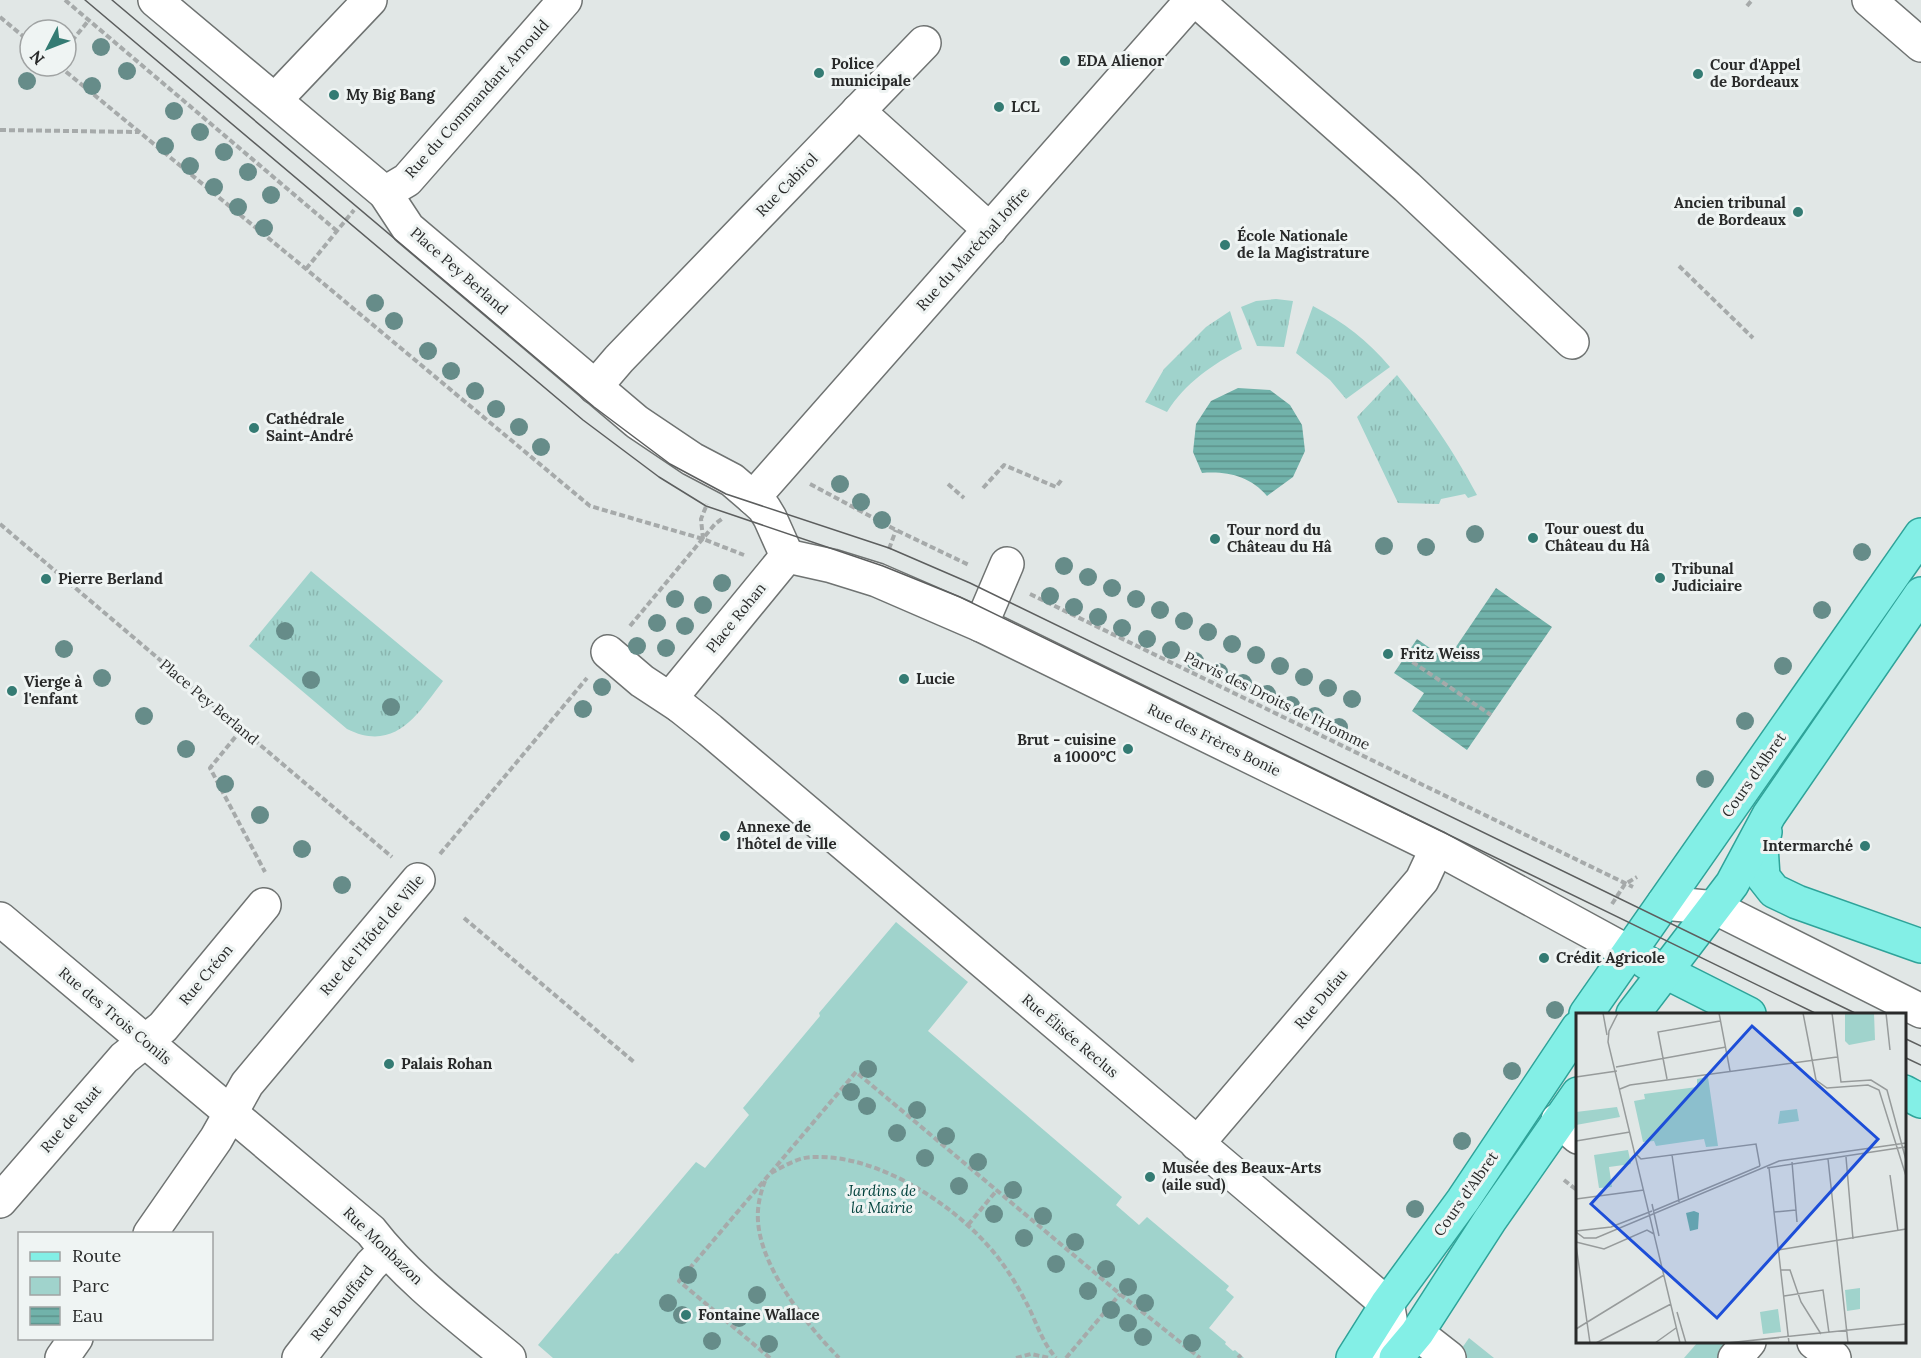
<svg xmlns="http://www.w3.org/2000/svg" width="1921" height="1358" font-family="Lora,serif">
	<defs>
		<pattern id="grass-tufts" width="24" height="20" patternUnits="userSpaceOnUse" patternTransform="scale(1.5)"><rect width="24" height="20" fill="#a0d3cc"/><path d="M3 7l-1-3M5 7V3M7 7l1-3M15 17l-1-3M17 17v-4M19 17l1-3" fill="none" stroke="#8ab5af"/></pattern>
		<pattern id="water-rules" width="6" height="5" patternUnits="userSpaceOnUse" patternTransform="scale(1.5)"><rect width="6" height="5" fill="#71b2aa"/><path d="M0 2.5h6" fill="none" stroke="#5d918b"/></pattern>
	</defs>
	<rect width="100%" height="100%" fill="#e1e7e6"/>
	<g fill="url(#grass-tufts)">
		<polygon points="1276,299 1293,301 1284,347 1257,346 1241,307 1256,301"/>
		<path d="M1313,306C1344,322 1368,341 1390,367L1346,399L1330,380L1296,353Z"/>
		<path d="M1230,311L1242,349C1213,364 1185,383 1167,412L1145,402L1164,369L1206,327Z"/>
		<path d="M1397,375C1429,415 1453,450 1477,495L1468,498L1465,494L1441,499L1439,504L1398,503L1357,417Z"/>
		<path d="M311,571L443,681C418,714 395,753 347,729L249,646Z"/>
	</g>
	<g fill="#a0d3cc">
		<polygon points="896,922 968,982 928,1031 1122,1197 1116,1205 1139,1225 1147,1217 1229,1286 1226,1290 1234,1297 1209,1328 1226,1342 1225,1344 1233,1351 1235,1350 1244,1358 553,1358 538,1345 614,1255 616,1253 618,1254 696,1162 705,1168 749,1115 743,1108 820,1016 819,1013"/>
		<polygon points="1469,1338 1494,1358 1455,1358"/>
		<polygon points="1698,1342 1721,1342 1739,1358 1684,1358"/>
	</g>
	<g fill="url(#water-rules)">
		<path d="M1238,388L1270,390L1290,405L1302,425L1305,451L1293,477L1267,496C1250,476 1227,471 1202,473L1193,452L1196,424L1211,401Z"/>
		<polygon points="1496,588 1552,627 1467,750 1412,711 1424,693 1394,673 1417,639 1447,660"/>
	</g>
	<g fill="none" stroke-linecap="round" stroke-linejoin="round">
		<defs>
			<g id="minor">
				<polyline points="155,0 385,193 408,228 637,422 692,459 732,480 753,498 764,508 770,518 787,556"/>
				<polyline points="1196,0 1407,187 1572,342"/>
				<polyline points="1869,0 1921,45"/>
				<polyline points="275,100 370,0"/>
				<polyline points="858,111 990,230"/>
				<polyline points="385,193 407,180 565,0"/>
				<polyline points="595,387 619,359 924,43"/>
				<polyline points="753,498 1192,0"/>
				<polyline points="787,556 832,566 877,580 981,625 1437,848 1628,952"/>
				<polyline points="981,625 1007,564"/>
				<path d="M608,652L642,681L680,706L710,730L1387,1304C1393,1328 1392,1335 1384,1358"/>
				<polyline points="680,706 676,699 678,689 787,556"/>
				<polyline points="1664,903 1716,908 1921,1011"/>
				<path d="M0,919L371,1231C408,1279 462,1319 509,1358"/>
				<polyline points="1558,1120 1578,1137"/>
				<polyline points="1197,1144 1422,880 1437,848"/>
				<polyline points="0,1201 124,1058 163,1027 264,905"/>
				<polyline points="150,1234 216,1139 247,1084 418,880"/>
				<polyline points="1417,1333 1449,1358"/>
				<polyline points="1814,1342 1834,1358"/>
				<polyline points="62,1358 76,1338"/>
				<polyline points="299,1358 371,1265 386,1250"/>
				<polyline points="1735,1358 1749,1342"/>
			</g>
			<g id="major">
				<polyline points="1765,832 1761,846 1763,877 1774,891 1797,902 1921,946"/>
				<polyline points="1646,962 1749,1014"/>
				<polyline points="1586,1014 1921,535"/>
				<polyline points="1633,1014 1732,884 1769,815 1921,594"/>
				<polyline points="1904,1092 1921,1101"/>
				<polyline points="1353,1358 1387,1304 1463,1200 1578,1028"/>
				<polyline points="1396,1358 1417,1333 1490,1220 1578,1094"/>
			</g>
		</defs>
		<use href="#minor" stroke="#6f7372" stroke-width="36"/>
		<use href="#major" stroke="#2ea399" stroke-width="36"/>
		<g stroke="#a6aaaa" stroke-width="4" stroke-dasharray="6 3" stroke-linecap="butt">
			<polyline points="65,0 337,231"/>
			<polyline points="1747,6 1752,0"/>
			<polyline points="0,17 30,42"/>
			<polyline points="66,48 89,20"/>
			<polyline points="59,66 306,269 590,506 703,539 744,555"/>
			<polyline points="0,130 139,132"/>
			<polyline points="1679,266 1753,338"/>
			<polyline points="306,269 354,210"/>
			<polyline points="810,484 896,530 969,565"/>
			<polyline points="948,484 964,498"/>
			<polyline points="983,488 1004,465 1056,487 1063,478"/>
			<polyline points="0,524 392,857"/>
			<polyline points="703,539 701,519 707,504"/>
			<polyline points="889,549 896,530"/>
			<polyline points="1030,594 1633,887"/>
			<polyline points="630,626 715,524 723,518"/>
			<polyline points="1405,657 1491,715"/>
			<polyline points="241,730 210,768 265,872"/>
			<polyline points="440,854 587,678"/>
			<polyline points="1612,904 1625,884 1637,877"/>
			<polyline points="464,918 634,1062"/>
			<path d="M771,1173C784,1166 799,1157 813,1157C881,1154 964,1210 1002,1263C1013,1278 1022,1294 1030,1310C1038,1327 1043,1343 1056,1358"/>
			<polyline points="1564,1180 1578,1191"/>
			<path d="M765,1181C760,1194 757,1207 758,1221C761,1269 807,1325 839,1358"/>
			<polyline points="968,1225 997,1190"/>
			<polyline points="770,1358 679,1281 856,1072 1120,1294 1200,1358"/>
			<polyline points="1016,1358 1031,1354 1049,1358"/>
			<polyline points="1066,1358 1120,1294"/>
			<polyline points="1238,1358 1241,1355"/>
		</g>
		<use href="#minor" stroke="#fff" stroke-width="33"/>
		<use href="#major" stroke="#83efe6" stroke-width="33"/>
		<g stroke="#5c5e5e" stroke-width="1.5">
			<polyline points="85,0 583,420 659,477 706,506 883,566 960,597 1817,1014"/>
			<polyline points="112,0 594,407 670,464 726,494 889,548 970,583 1857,1014"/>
			<polyline points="1904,1038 1921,1046"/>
			<polyline points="1904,1057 1921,1065"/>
		</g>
	</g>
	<g fill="#668c89">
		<circle cx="101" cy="47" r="9"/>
		<circle cx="127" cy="71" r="9"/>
		<circle cx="27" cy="81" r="9"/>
		<circle cx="92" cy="86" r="9"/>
		<circle cx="174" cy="111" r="9"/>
		<circle cx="200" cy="132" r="9"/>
		<circle cx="165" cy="146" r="9"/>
		<circle cx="224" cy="152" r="9"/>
		<circle cx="190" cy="166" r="9"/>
		<circle cx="248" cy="172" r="9"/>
		<circle cx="214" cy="187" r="9"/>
		<circle cx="271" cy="195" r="9"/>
		<circle cx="238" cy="207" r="9"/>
		<circle cx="264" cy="228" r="9"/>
		<circle cx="375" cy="303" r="9"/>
		<circle cx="394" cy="321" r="9"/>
		<circle cx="428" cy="351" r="9"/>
		<circle cx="451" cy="371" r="9"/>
		<circle cx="475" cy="391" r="9"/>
		<circle cx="496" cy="409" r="9"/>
		<circle cx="519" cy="427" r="9"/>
		<circle cx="541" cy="447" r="9"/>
		<circle cx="840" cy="484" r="9"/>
		<circle cx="861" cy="502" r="9"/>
		<circle cx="882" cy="520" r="9"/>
		<circle cx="1475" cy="534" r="9"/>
		<circle cx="1384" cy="546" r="9"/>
		<circle cx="1426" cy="547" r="9"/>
		<circle cx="1862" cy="552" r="9"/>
		<circle cx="1064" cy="566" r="9"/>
		<circle cx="1088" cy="577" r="9"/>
		<circle cx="722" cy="583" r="9"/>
		<circle cx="1112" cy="588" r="9"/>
		<circle cx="1050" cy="596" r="9"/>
		<circle cx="675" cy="599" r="9"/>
		<circle cx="1136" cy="599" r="9"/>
		<circle cx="703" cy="605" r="9"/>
		<circle cx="1074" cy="607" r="9"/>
		<circle cx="1160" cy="610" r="9"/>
		<circle cx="1822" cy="610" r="9"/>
		<circle cx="1098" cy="617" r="9"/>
		<circle cx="1184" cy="621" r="9"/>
		<circle cx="657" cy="623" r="9"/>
		<circle cx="685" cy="626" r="9"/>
		<circle cx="1122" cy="628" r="9"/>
		<circle cx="285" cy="631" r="9"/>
		<circle cx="1208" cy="632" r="9"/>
		<circle cx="1147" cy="639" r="9"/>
		<circle cx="1232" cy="644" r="9"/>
		<circle cx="637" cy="646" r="9"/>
		<circle cx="666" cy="648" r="9"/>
		<circle cx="64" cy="649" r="9"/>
		<circle cx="1171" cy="650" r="9"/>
		<circle cx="1256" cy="655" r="9"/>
		<circle cx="1195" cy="661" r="9"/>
		<circle cx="1280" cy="666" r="9"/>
		<circle cx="1783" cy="666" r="9"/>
		<circle cx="1219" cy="672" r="9"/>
		<circle cx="1304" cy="677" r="9"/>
		<circle cx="102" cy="678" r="9"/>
		<circle cx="311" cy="680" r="9"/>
		<circle cx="1243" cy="683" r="9"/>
		<circle cx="602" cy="687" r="9"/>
		<circle cx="1328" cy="688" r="9"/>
		<circle cx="1267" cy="694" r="9"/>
		<circle cx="1352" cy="699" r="9"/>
		<circle cx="1291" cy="705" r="9"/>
		<circle cx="391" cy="707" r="9"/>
		<circle cx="583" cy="709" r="9"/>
		<circle cx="144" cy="716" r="9"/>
		<circle cx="1315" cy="716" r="9"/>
		<circle cx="1745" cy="721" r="9"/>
		<circle cx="1339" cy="727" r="9"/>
		<circle cx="186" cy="749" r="9"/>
		<circle cx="1705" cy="779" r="9"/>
		<circle cx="225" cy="784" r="9"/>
		<circle cx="260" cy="815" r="9"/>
		<circle cx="302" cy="849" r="9"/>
		<circle cx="342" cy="885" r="9"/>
		<circle cx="1555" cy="1010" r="9"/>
		<circle cx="868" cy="1069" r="9"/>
		<circle cx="1512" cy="1071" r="9"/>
		<circle cx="851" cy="1092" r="9"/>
		<circle cx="867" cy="1106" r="9"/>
		<circle cx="917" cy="1110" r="9"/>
		<circle cx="897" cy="1133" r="9"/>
		<circle cx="946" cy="1136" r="9"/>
		<circle cx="1462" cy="1141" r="9"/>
		<circle cx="925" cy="1158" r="9"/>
		<circle cx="978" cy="1162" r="9"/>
		<circle cx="959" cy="1186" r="9"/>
		<circle cx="1013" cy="1190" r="9"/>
		<circle cx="1415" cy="1209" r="9"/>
		<circle cx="994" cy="1214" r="9"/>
		<circle cx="1043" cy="1216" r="9"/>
		<circle cx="1024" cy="1238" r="9"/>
		<circle cx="1075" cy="1242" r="9"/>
		<circle cx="1056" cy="1264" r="9"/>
		<circle cx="1106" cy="1269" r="9"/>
		<circle cx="688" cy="1275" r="9"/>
		<circle cx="1128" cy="1287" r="9"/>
		<circle cx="1088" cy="1291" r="9"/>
		<circle cx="757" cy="1295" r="9"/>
		<circle cx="668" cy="1303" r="9"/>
		<circle cx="1145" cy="1303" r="9"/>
		<circle cx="1111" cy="1310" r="9"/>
		<circle cx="682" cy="1315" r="9"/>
		<circle cx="739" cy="1318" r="9"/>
		<circle cx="1128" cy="1323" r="9"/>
		<circle cx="1143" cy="1337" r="9"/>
		<circle cx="712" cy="1341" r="9"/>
		<circle cx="1192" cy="1343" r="9"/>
		<circle cx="769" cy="1344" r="9"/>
	</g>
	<g fill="#347b73" stroke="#eff4f3" stroke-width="2">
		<circle cx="1065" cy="61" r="6"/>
		<circle cx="819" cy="73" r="6"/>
		<circle cx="1698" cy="74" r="6"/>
		<circle cx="334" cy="95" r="6"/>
		<circle cx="999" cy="107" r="6"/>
		<circle cx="1798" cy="212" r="6"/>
		<circle cx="1225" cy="245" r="6"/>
		<circle cx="254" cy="428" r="6"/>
		<circle cx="1533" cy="538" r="6"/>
		<circle cx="1215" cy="539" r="6"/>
		<circle cx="1660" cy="578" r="6"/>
		<circle cx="46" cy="579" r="6"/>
		<circle cx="1388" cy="654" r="6"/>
		<circle cx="904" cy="679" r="6"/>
		<circle cx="12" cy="691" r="6"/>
		<circle cx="1128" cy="749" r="6"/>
		<circle cx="725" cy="836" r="6"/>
		<circle cx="1865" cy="846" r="6"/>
		<circle cx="1544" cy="958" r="6"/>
		<circle cx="389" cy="1064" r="6"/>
		<circle cx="1150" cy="1177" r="6"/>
		<circle cx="686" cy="1315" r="6"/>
	</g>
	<g text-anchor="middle" stroke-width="6" stroke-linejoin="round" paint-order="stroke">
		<g font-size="15" font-weight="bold" fill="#292a2a" stroke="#eff4f3" text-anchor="start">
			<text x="1077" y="66">EDA Alienor</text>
			<text x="831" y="69">Police<tspan x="831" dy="17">municipale</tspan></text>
			<text x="1710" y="70">Cour d'Appel<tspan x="1710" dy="17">de Bordeaux</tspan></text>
			<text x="346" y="100">My Big Bang</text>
			<text x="1011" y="112">LCL</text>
			<text x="1786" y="208" text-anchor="end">Ancien tribunal<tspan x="1786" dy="17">de Bordeaux</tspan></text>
			<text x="1237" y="241">École Nationale<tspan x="1237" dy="17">de la Magistrature</tspan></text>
			<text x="266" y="424">Cathédrale<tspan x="266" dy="17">Saint-André</tspan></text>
			<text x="1545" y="534">Tour ouest du<tspan x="1545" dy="17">Château du Hâ</tspan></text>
			<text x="1227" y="535">Tour nord du<tspan x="1227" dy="17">Château du Hâ</tspan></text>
			<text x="1672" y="574">Tribunal<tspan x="1672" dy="17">Judiciaire</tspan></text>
			<text x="58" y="584">Pierre Berland</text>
			<text x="1400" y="659">Fritz Weiss</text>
			<text x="916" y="684">Lucie</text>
			<text x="24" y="687">Vierge à<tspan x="24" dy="17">l'enfant</tspan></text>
			<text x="1116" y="745" text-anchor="end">Brut - cuisine<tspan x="1116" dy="17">a 1000°C</tspan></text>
			<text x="737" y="832">Annexe de<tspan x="737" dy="17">l'hôtel de ville</tspan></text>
			<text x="1853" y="851" text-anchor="end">Intermarché</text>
			<text x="1556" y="963">Crédit Agricole</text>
			<text x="401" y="1069">Palais Rohan</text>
			<text x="1162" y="1173">Musée des Beaux-Arts<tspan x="1162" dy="17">(aile sud)</tspan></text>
			<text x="698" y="1320">Fontaine Wallace</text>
		</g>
		<g font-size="15" fill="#292a2a" stroke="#eff4f3">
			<text transform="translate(477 99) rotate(-48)" y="5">Rue du Commandant Arnould</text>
			<text transform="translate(787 185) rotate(-46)" y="5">Rue Cabirol</text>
			<text transform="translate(973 249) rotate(-48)" y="5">Rue du Maréchal Joffre</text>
			<text transform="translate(459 271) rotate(41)" y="5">Place Pey Berland</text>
			<text transform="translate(736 618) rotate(-51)" y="5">Place Rohan</text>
			<text transform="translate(1277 701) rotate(26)" y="5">Parvis des Droits de l'Homme</text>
			<text transform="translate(209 702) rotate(40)" y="5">Place Pey Berland</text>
			<text transform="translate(1214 740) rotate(26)" y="5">Rue des Frères Bonie</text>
			<text transform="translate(1754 775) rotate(-55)" y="5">Cours d'Albret</text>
			<text transform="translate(372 935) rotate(-50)" y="5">Rue de l'Hôtel de Ville</text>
			<text transform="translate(206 975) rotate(-50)" y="5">Rue Créon</text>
			<text transform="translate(1321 999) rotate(-50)" y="5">Rue Dufau</text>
			<text transform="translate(115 1016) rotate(40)" y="5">Rue des Trois Conils</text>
			<text transform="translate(1070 1036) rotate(40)" y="5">Rue Élisée Reclus</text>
			<text transform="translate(71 1119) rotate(-49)" y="5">Rue de Ruat</text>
			<text transform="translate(1466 1194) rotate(-55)" y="5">Cours d'Albret</text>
			<text transform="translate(383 1246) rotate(44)" y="5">Rue Monbazon</text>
			<text transform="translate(342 1303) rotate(-52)" y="5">Rue Bouffard</text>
		</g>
		<g font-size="15" font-style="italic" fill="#02423d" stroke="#eff4f3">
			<text x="882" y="1196">Jardins de<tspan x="882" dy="17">la Mairie</tspan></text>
		</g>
	</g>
	<g transform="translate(1576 1013)">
		<rect width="330" height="330" fill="#e1e7e6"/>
		<path d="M221,96L223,108L202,111L204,98Z" fill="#a0d3cc"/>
		<path d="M132,64L142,133L130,134L128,126L80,133L78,128L67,129L58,88L69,86L68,81L121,74V66ZM52,137L55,151L33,154L36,174L23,175L18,142ZM202,296L205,319L187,321L184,299Z" fill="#a0d3cc"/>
		<path d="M269,0H298L299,27L273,32L269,28ZM41,94L44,104L0,112V99ZM284,275V296L271,298L269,277Z" fill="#a0d3cc"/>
		<path d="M118,198L123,200L122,216L114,218L110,200Z" fill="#71b2aa"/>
		<path fill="none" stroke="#979b9b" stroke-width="1.5" d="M27,0L31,22M42,0L33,18L32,29L104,330M143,0L154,58M227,0L240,67L251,75L292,72L303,77L330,163M256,0L265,69L295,67L311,77L330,147M310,0L314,37M40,54L150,34M0,64L41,58M91,66L82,19L144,8M44,76L54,72L261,44M0,128L54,119M60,141L65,146L180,131L184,153M96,142L103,189M270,144L277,226M252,146L272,330M216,149L221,209M191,155L329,134M193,155L213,330M314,162L322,218M0,186L68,177M76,191L83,223M77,198L184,153M198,199L220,197M0,218L35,214L76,198M0,219L8,225H20L203,148L330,130M0,229L28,236L71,217L78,221M0,232L14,330M202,237L330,216M205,257H214L225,289L245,321M208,283L247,277L253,320M101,299L110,330M0,316L88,262M20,330L95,291M79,330L100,315M151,330L330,311"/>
		<path fill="#1d4ed8" fill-opacity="0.15" stroke="#1d4ed8" stroke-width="3" d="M176,13L302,126L141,305L15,191Z"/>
		<rect width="330" height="330" fill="none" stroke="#292a2a" stroke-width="3"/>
	</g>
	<rect x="18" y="1232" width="195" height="108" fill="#eff4f3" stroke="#a0a3a3" stroke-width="1.5"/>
	<rect x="30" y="1252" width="30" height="9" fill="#83efe6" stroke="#a0a3a3" stroke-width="1.5"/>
	<text x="72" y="1262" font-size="18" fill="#292a2a">Route</text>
	<rect x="30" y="1277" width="30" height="18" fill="#a0d3cc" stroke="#a0a3a3" stroke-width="1.5"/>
	<text x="72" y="1292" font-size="18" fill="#292a2a">Parc</text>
	<rect x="30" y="1307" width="30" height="18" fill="url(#water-rules)" stroke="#a0a3a3" stroke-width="1.5"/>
	<text x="72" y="1322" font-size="18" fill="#292a2a">Eau</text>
	<g transform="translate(48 48) rotate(228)"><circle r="28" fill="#eff4f3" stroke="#a0a3a3" stroke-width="1.5"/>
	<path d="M0-4.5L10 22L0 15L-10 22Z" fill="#347b73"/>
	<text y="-9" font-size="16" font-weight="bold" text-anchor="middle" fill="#292a2a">N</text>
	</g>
</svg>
